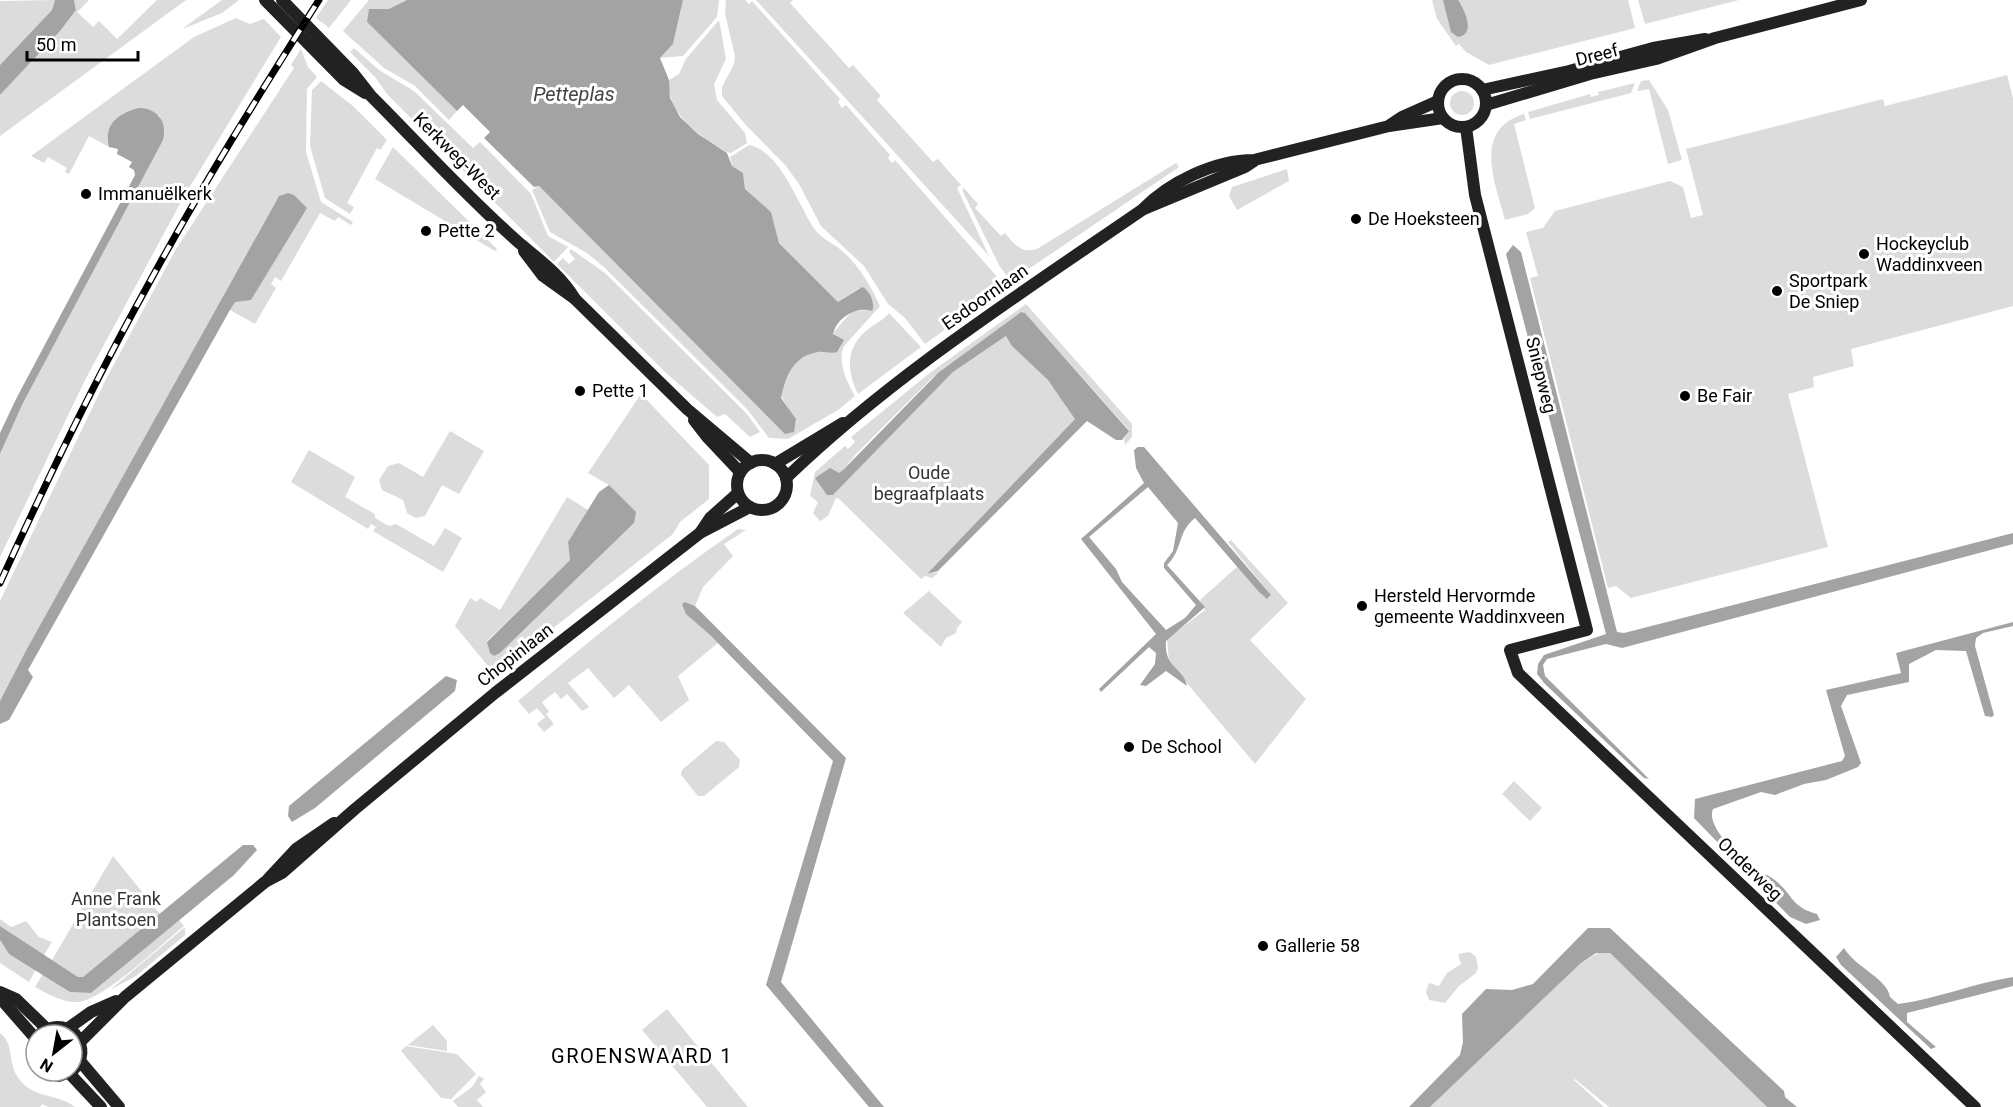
<svg xmlns="http://www.w3.org/2000/svg" width="2013" height="1107" font-family="Roboto,sans-serif">
	<rect width="100%" height="100%" fill="#fff"/>
	<g fill="#dcdcdc">
		<polygon points="55,0 52,10 0,65 0,1"/>
		<polygon points="74,0 89,0 77,12 93,27 99,21 117,39 157,0 186,0 0,136 0,95 60,31 76,10"/>
		<polygon points="222,0 239,0 222,13 182,29"/>
		<polygon points="328,0 351,0 329,28 316,18"/>
		<polygon points="369,0 407,0 367,22 457,111 449,120 415,86 384,68 343,31"/>
		<polygon points="683,0 719,0 717,17 683,56 660,58 673,44"/>
		<polygon points="726,0 745,0 749,4 752,1 840,99 838,102 842,108 846,105 890,155 888,158 892,163 895,160 1005,286 925,344 905,318 888,304 864,266 821,226 799,184 786,166 744,123 722,96 722,87 734,64 735,56 725,14"/>
		<polygon points="756,0 793,0 790,3 849,68 853,65 881,96 877,100 933,162 938,159 961,185 957,188 989,256"/>
		<polygon points="1432,0 1628,0 1635,28 1489,65 1466,52 1459,44 1456,46 1437,19"/>
		<polygon points="1638,0 1739,0 1645,24"/>
		<polygon points="236,18 250,24 264,19 281,37 183,198 85,380 0,557 0,454 23,403 165,133 159,115 107,139 109,147 89,136 69,174 65,172 67,168 48,157 44,163 31,156 194,37"/>
		<path d="M719,20L726,59L714,84L717,100L745,133L747,143L731,153C726,153 721,148 715,145C693,131 666,110 669,80L679,74L686,59Z"/>
		<polygon points="354,48 379,70 414,91 473,148 480,142 486,148 531,194 548,236 568,247 554,262 387,94 375,77 350,52"/>
		<polygon points="301,49 308,67 317,77 307,89 306,152 321,202 353,222 351,225 338,217 335,221 320,213 281,281 275,277 271,284 276,288 255,324 230,310 279,196 0,701 0,601 105,381 176,249 294,68 291,65"/>
		<polygon points="2007,75 2013,98 2013,306 1851,349 1854,366 1813,377 1814,387 1788,394 1828,547 1631,598 1616,586 1608,588 1530,278 1538,276 1526,232 1543,228 1555,211 1670,181 1683,187 1691,218 1703,215 1686,149 1883,99 1885,106"/>
		<polygon points="1649,80 1668,110 1682,160 1668,164 1649,89 1637,91 1641,81"/>
		<polygon points="321,81 353,106 387,140 380,150 377,148 347,203 354,207 350,214 325,198 310,146 312,90"/>
		<polygon points="1635,83 1631,93 1530,119 1528,112 1590,94 1591,97 1599,95 1598,92"/>
		<circle cx="1462" cy="103" r="12"/>
		<path d="M1524,114L1526,120L1514,124L1535,208L1528,214L1505,220C1495,182 1472,130 1524,114Z"/>
		<path d="M749,145C781,151 799,207 815,230C821,238 833,243 841,250C859,265 870,285 880,306L844,346C837,363 847,382 855,396L838,410L788,439L769,438L747,409L605,268L587,253L550,232L532,190L539,186L775,424L797,423L781,396C788,374 796,347 826,352L836,336L833,333L852,311L869,310L873,303L868,292L859,288L838,302L779,243L771,212L745,189L743,173L732,166L730,157Z"/>
		<polygon points="393,147 497,249 495,251 375,179"/>
		<path d="M1176,163L1179,167L1011,281L1000,267L962,190L964,188L978,204L975,208L1001,236L1005,233C1014,244 1021,254 1037,249Z"/>
		<polygon points="1287,169 1289,181 1237,210 1229,196 1232,187"/>
		<polygon points="571,249 605,273 747,414 760,432 750,437 725,414 717,417 666,373 557,264 563,258 569,264 575,259 569,252"/>
		<path d="M1026,304L1132,424V437L1125,445L1124,439L1129,430L1025,313L1021,312L932,378L856,454L825,492L834,494L953,372L1006,336C1026,364 1062,385 1076,418L927,574L939,572L932,578L925,576L921,579L838,498H836L828,516L820,521L813,513L818,502L810,496L815,472L845,446L848,449L855,442L851,437L931,372Z"/>
		<path d="M889,313L921,347L858,394C847,371 845,348 867,330C874,324 883,321 889,313Z"/>
		<polygon points="641,394 709,465 709,499 680,522 673,534 497,672 493,672 455,626 470,598 477,602 480,598 500,610 567,497 588,510 568,542 570,560 487,641 494,656 500,653 634,523 609,485 588,473"/>
		<polygon points="450,431 484,451 459,494 442,485 425,516 416,518 407,513 403,500 382,490 379,480 388,466 399,463 423,477"/>
		<polygon points="309,450 355,477 345,497 375,514 375,518 389,526 396,524 434,546 445,528 462,538 443,572 373,531 376,527 371,524 368,529 291,482"/>
		<path d="M738,529L746,530L724,544L733,556L703,587L695,606L685,602L690,617L718,643L678,676L689,700L661,722L629,685L614,698L588,668L568,683L589,707L582,711L567,694L561,699L555,692L542,702L549,712L546,714L554,724L544,732L537,724L545,717L537,708L529,714L518,701C589,641 661,582 738,529Z"/>
		<polygon points="1231,540 1288,603 1250,640 1306,699 1255,764 1169,662 1167,639 1205,610 1200,600 1238,566 1263,596 1269,598 1271,595 1228,542"/>
		<polygon points="929,591 962,622 957,628 956,633 946,638 941,647 903,613"/>
		<polygon points="716,741 724,742 740,760 739,767 704,796 698,796 681,775 682,770"/>
		<polygon points="1514,781 1542,808 1530,821 1502,794"/>
		<polygon points="113,856 160,914 83,977 78,977 52,960"/>
		<polygon points="0,919 11,927 26,921 39,937 52,942 44,955 0,926"/>
		<path d="M179,920L184,926C162,944 104,999 79,1002C63,1003 48,994 35,987L43,974L70,992L91,993Z"/>
		<polygon points="185,927 185,935 136,976 110,990"/>
		<polygon points="0,940 9,954 36,969 29,982 0,963"/>
		<polygon points="1470,952 1476,957 1478,968 1476,973 1459,986 1445,1003 1429,1000 1426,992 1429,983 1439,986 1447,973 1461,964 1458,954"/>
		<polygon points="1600,952 1610,953 1767,1107 1609,1107 1575,1079 1574,1080 1604,1107 1430,1107 1581,963"/>
		<polygon points="667,1009 748,1107 707,1107 642,1030"/>
		<polygon points="433,1025 447,1041 447,1051 408,1045"/>
		<path d="M0,1033C14,1043 8,1062 17,1076C32,1100 56,1092 75,1107H48L42,1104L40,1107H0Z"/>
		<polygon points="406,1046 457,1054 476,1074 451,1099 441,1098 401,1051"/>
		<polygon points="479,1076 484,1079 480,1084 486,1092 477,1100 483,1107 458,1107 453,1101 472,1087"/>
	</g>
	<g fill="#a3a3a3" fill-rule="evenodd">
		<polygon points="55,0 74,0 76,10 60,31 0,95 0,65 52,10"/>
		<path d="M407,0H683L673,44L660,58L669,80L670,98L680,117L698,134L727,153L732,166L743,173L745,189L771,212L779,243L838,302L862,287C869,289 876,304 872,311C856,306 837,318 833,334L844,340L837,352C830,354 824,351 818,352C793,356 786,376 781,398L796,419L794,432L785,434L775,424L539,186L534,187L484,138L490,132L463,105L457,111L367,22L369,9H389Z"/>
		<path d="M1443,0H1458L1460,3C1466,14 1475,34 1458,37L1451,32Z"/>
		<path d="M139,108C157,108 168,122 163,140L23,403L0,454V433L16,399L135,175L134,170L129,167L132,162L117,154L118,149L109,147C103,124 119,113 139,108Z"/>
		<polygon points="288,193 294,195 307,208 251,300 235,302 230,310 28,670 33,677 9,720 0,724 0,701 28,647 279,196"/>
		<polygon points="1513,245 1521,252 1617,632 1624,633 2013,533 2013,544 1622,648 1606,644 1547,659 1543,665 1545,676 1649,779 1644,778 1545,684 1537,674 1538,664 1544,655 1606,634 1506,254"/>
		<polygon points="1021,312 1025,313 1129,431 1122,440 1116,440 1087,421 938,571 927,574 1075,419 1048,380 1012,346 1006,336 953,372 833,495 827,495 815,478 830,468 839,473 843,470 938,373"/>
		<path d="M1138,447H1144L1271,595L1267,599L1259,592L1195,518C1177,532 1183,550 1167,565L1205,607L1166,641C1164,669 1183,666 1187,686L1166,671L1146,686L1140,685L1155,664L1156,653L1149,647L1101,692L1099,689L1156,634L1081,539L1144,483L1136,468L1134,450ZM1148,487L1178,523L1173,551L1164,563V568L1196,605L1185,618L1166,630L1122,582L1116,569L1089,537Z"/>
		<polygon points="609,485 636,512 634,523 500,653 494,656 490,653 487,642 570,560 568,542 599,492"/>
		<polygon points="685,602 695,606 846,758 781,982 884,1107 869,1107 766,985 833,761 711,636 686,614 682,604"/>
		<path d="M2013,622V626L1983,633L1976,638L1975,646L1994,715L1992,717L1985,716L1966,651L1936,650L1909,664V682L1847,695L1841,706L1861,763L1858,767L1826,780L1804,784L1775,795L1761,792L1713,809C1705,826 1741,860 1755,870C1760,873 1767,874 1772,878C1793,893 1790,907 1817,914L1820,920L1806,924L1790,917L1694,818L1695,799L1842,761L1845,756L1826,690L1901,673L1896,653Z"/>
		<polygon points="446,676 457,680 455,691 315,808 292,822 288,816 289,806"/>
		<polygon points="243,845 253,845 257,850 234,875 91,993 70,992 9,954 0,940 0,926 78,977 83,977"/>
		<polygon points="1588,928 1610,928 1784,1091 1785,1097 1797,1107 1767,1107 1610,953 1596,953 1581,963 1430,1107 1409,1107 1460,1055 1463,1042 1462,1014 1486,989 1512,990 1533,984"/>
		<path d="M1844,948C1855,967 1888,979 1890,997L1898,1004C1937,999 1974,983 2013,977V986L1907,1013V1022L1936,1047L1931,1049L1841,965L1836,957Z"/>
	</g>
	<g fill="none" stroke-linecap="round" stroke-linejoin="round">
		<g stroke="#222" stroke-width="12">
			<polyline points="265,0 344,80 365,93"/>
			<path d="M282,0L353,73L371,96C419,144 466,196 517,241C538,259 560,274 575,299"/>
			<circle cx="1462" cy="103" r="24"/>
			<polyline points="1482,90 1569,71 1653,48 1705,39"/>
			<polyline points="1486,105 1590,74 1656,59 1715,38 1861,0"/>
			<polyline points="1390,125 1402,117 1438,101"/>
			<polyline points="1466,127 1475,195 1587,630 1510,650 1518,673 1975,1107"/>
			<polyline points="1144,209 1245,167 1254,161"/>
			<polyline points="524,251 543,276 575,299 687,409 751,463"/>
			<polyline points="694,420 708,438 740,472"/>
			<circle cx="762" cy="485" r="25"/>
			<polyline points="775,464 843,423"/>
			<path d="M786,478C893,375 1020,294 1142,210C1169,182 1215,160 1254,160L1389,126L1443,118"/>
			<polyline points="700,533 710,518 738,493"/>
			<polyline points="268,879 296,849 334,823"/>
			<polyline points="0,992 16,999 47,1029"/>
			<polyline points="0,998 36,1039"/>
			<polyline points="67,1029 91,1012 116,1001"/>
			<path d="M39,1035C50,1025 64,1024 75,1034C84,1047 84,1060 72,1071"/>
			<polyline points="36,1039 33,1049 36,1063"/>
			<polyline points="80,1042 125,997 265,882 282,873 355,809 495,693 700,533 750,507"/>
			<polyline points="80,1061 119,1107"/>
			<polyline points="43,1071 59,1076 72,1071"/>
			<polyline points="69,1073 101,1107"/>
		</g>
		<defs>
			<path id="rail" d="M0,583C46,482 94,382 148,285C201,187 260,93 319,0"/>
		</defs>
		<use href="#rail" stroke="#000" stroke-width="7"/>
		<use href="#rail" stroke="#fff" stroke-width="4.5" stroke-dasharray="14" stroke-linecap="butt"/>
	</g>
	<g fill="#000" stroke="#fff" stroke-width="2">
		<circle cx="86" cy="194" r="6"/>
		<circle cx="1356" cy="219" r="6"/>
		<circle cx="426" cy="231" r="6"/>
		<circle cx="1864" cy="254" r="6"/>
		<circle cx="1777" cy="291" r="6"/>
		<circle cx="580" cy="391" r="6"/>
		<circle cx="1685" cy="396" r="6"/>
		<circle cx="1362" cy="606" r="6"/>
		<circle cx="1129" cy="747" r="6"/>
		<circle cx="1263" cy="946" r="6"/>
	</g>
	<g text-anchor="middle" stroke-width="6" stroke-linejoin="round" paint-order="stroke">
		<g font-size="18" fill="#000" stroke="#fff">
			<text transform="translate(1597 55) rotate(-14)" y="6">Dreef</text>
			<text transform="translate(457 156) rotate(45)" y="6">Kerkweg-West</text>
			<text transform="translate(985 297) rotate(-35)" y="6">Esdoornlaan</text>
			<text transform="translate(1541 375) rotate(76)" y="6">Sniepweg</text>
			<text transform="translate(515 655) rotate(-38)" y="6">Chopinlaan</text>
			<text transform="translate(1750 869) rotate(44)" y="6">Onderweg</text>
		</g>
		<g font-size="18" fill="#000" stroke="#fff" text-anchor="start">
			<text x="98" y="200">Immanuëlkerk</text>
			<text x="1368" y="225">De Hoeksteen</text>
			<text x="438" y="237">Pette 2</text>
			<text x="1876" y="250">Hockeyclub<tspan x="1876" dy="21">Waddinxveen</tspan></text>
			<text x="1789" y="287">Sportpark<tspan x="1789" dy="21">De Sniep</tspan></text>
			<text x="592" y="397">Pette 1</text>
			<text x="1697" y="402">Be Fair</text>
			<text x="1374" y="602">Hersteld Hervormde<tspan x="1374" dy="21">gemeente Waddinxveen</tspan></text>
			<text x="1141" y="753">De School</text>
			<text x="1275" y="952">Gallerie 58</text>
		</g>
		<g font-size="18" fill="#333" stroke="#fff">
			<text x="929" y="479">Oude<tspan x="929" dy="21">begraafplaats</tspan></text>
			<text x="116" y="905">Anne Frank<tspan x="116" dy="21">Plantsoen</tspan></text>
		</g>
		<g font-size="20" font-style="italic" fill="#444" stroke="#fff">
			<text x="574" y="101">Petteplas</text>
		</g>
		<g font-size="20" letter-spacing="1.5" fill="#000" stroke="#fff">
			<text x="642" y="1063">GROENSWAARD 1</text>
		</g>
	</g>
	<g transform="translate(54 1053) rotate(211)"><circle r="28" fill="#ffffff" stroke="#999999" stroke-width="1.5"/>
	<path d="M0-4.5L10 22L0 15L-10 22Z" fill="#000000"/>
	<text y="-9" font-size="16" font-weight="bold" text-anchor="middle" fill="#000000">N</text>
	</g>
	<path d="M27 51v9h111v-9" fill="none" stroke="#000000" stroke-width="3"/>
	<text x="36" y="51" font-size="18" fill="#000000" stroke="#ffffff" stroke-width="4.5" paint-order="stroke">50 m</text>
</svg>
